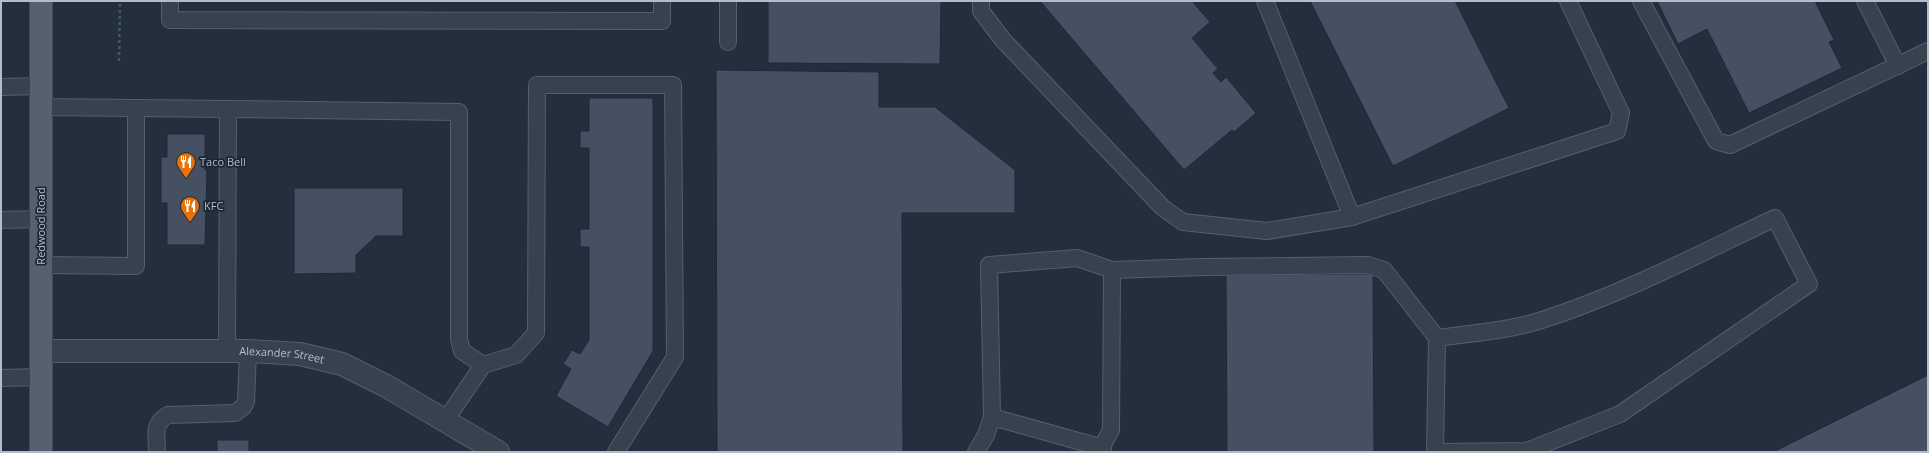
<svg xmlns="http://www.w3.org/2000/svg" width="1929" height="453" font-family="'Open Sans',sans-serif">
	<rect width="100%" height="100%" fill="#242f3e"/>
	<g fill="#455162" stroke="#1f2835">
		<polygon points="768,1 941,1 940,64 768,63"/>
		<polygon points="1040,1 1192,1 1210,22 1192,38 1218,69 1213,73 1221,82 1226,77 1256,113 1234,132 1232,130 1184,170"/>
		<polygon points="1310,1 1455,1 1509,108 1393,166"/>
		<polygon points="1657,1 1815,1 1834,40 1829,42 1842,68 1749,113 1707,29 1678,44"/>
		<polygon points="716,70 879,72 879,107 935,107 1015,170 1015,213 902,213 903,452 717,452"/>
		<polygon points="589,98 653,98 653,351 608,427 556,396 571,369 563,364 572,350 580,354 589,340 589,247 580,247 580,229 589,229 589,148 580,148 580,131 589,131"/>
		<polygon points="167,134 205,134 205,170 207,170 205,245 167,245 167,203 161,203 161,157 167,157"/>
		<polygon points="294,188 403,188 403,236 376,236 356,255 356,273 294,274"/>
		<polygon points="1373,274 1374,452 1227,452 1226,275"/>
		<polygon points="1928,375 1928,452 1773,452"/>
		<rect x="217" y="440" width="32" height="12"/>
	</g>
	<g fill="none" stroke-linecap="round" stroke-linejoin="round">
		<defs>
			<g id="lane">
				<polyline points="170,1 170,20 662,21 662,1"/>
				<polyline points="728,1 728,42"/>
				<polyline points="981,1 981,11 1003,40 1163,208 1183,222 1267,231 1352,217 1617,131 1621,113 1568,1"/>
				<polyline points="1265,1 1352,217"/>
				<polyline points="1641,1 1716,141 1730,145 1928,51"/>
				<polyline points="1865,1 1898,66"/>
				<polyline points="1,87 41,86"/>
				<polyline points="41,107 228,109 227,351"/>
				<polyline points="228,109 459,112 459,339 462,351 483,365"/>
				<polyline points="1,220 41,219"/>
				<polyline points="41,265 136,266 136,108"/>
				<polyline points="1,378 41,377"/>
				<polyline points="992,417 1103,448"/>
				<polyline points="445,421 483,365 516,355 536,333 537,85 673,85 675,357 616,452"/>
				<path d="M157,452C157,435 152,424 168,415L235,413L243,407L246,402L248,351"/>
				<polyline points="976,452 986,435 992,417 989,265 1077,258 1112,270"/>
				<path d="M1099,452L1111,430L1112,270L1203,267L1368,265L1384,270L1437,338C1472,333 1508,331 1542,320C1623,294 1699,254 1775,218L1809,284L1620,414L1527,451L1437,452"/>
				<polyline points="1435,452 1437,338"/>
			</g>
			<g id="street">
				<path id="s1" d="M41,351H248L300,354L342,364L388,387L498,452"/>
			</g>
			<polyline id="primary" points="41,1 41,452"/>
		</defs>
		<use href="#lane" stroke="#565f6c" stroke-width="18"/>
		<use href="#street" stroke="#565f6c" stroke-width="24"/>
		<use href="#primary" stroke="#414a57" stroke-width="24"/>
		<polyline stroke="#44595c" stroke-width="2.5" stroke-dasharray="3 3" stroke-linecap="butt" points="119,61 120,1"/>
		<use href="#lane" stroke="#38414e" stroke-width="16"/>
		<use href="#street" stroke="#38414e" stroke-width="22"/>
		<use href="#primary" stroke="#56606e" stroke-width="22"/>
	</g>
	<defs>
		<symbol id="restaurant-pin" viewBox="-11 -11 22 30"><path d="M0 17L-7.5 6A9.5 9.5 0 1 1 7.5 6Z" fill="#e8710a" stroke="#1d2633"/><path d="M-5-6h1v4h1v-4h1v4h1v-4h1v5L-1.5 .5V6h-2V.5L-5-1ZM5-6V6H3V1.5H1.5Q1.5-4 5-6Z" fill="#fff"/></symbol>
	</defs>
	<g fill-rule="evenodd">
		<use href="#restaurant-pin" x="175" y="151" width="22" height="30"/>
		<use href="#restaurant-pin" x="179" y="195" width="22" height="30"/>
	</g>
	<g text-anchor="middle" stroke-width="3.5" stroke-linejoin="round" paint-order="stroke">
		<g font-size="11" fill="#b4bcc9" stroke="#1d2633" text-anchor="start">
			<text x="200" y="166">Taco Bell</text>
			<text x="204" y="210">KFC</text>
		</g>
		<g font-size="11" fill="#b4bcc9" stroke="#1d2633">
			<text transform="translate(41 226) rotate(-90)" y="4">Redwood Road</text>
			<text dy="4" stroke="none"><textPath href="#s1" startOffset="241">Alexander Street</textPath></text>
		</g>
	</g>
	<rect width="1929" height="453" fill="none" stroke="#b4bcc9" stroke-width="4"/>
</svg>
